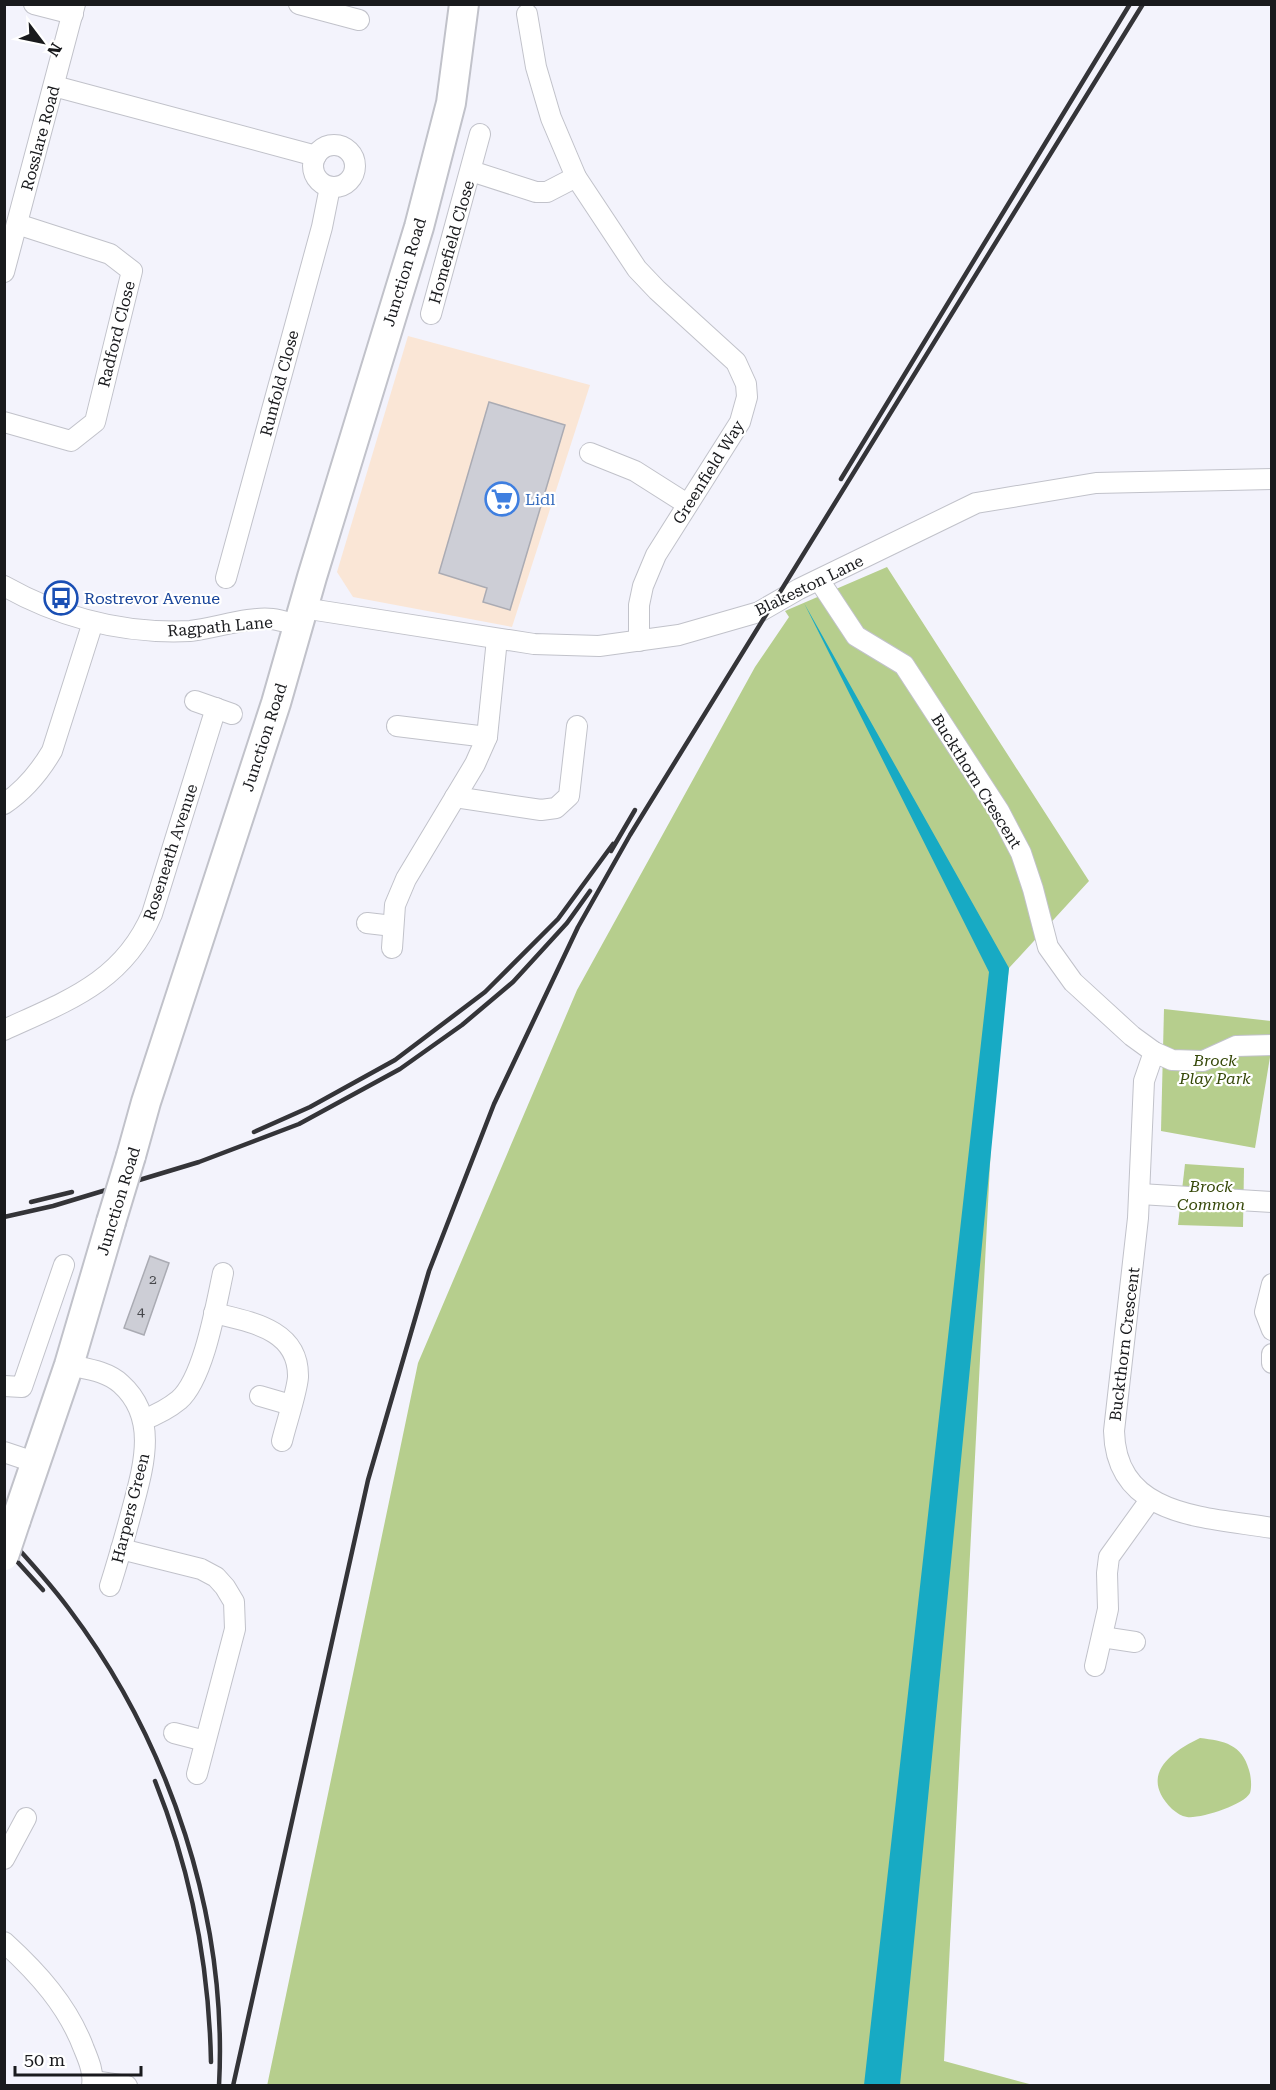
<svg xmlns="http://www.w3.org/2000/svg" width="1276" height="2090" font-family="'Roboto Serif',serif">
	<rect width="100%" height="100%" fill="#f3f3fc"/>
	<polygon fill="#fae6d6" points="408,336 590,385 512,627 353,597 337,572"/>
	<g fill="#b6ce8d">
		<polygon points="887,567 1089,881 1009,968 994,1087 944,2061 1033,2085 267,2086 418,1363 577,990 755,667 789,617 785,611"/>
		<polygon points="1164,1009 1271,1021 1271,1051 1255,1148 1161,1131"/>
		<polygon points="1185,1164 1244,1168 1243,1227 1178,1225"/>
		<path d="M1200,1738C1224,1741 1242,1744 1249,1770C1251,1776 1252,1787 1250,1793C1244,1805 1200,1819 1187,1817C1181,1816 1177,1813 1172,1809C1139,1776 1169,1753 1200,1738Z"/>
	</g>
	<polygon fill="#17aac4" points="804,603 1009,968 900,2085 864,2085 989,972"/>
	<g fill="#cdced6" stroke="#aaabb3" stroke-width="1.5">
		<polygon points="489,402 565,425 510,610 483,602 487,588 439,573"/>
		<polygon points="150,1256 169,1263 144,1335 124,1328"/>
	</g>
	<g fill="none" stroke-linecap="round" stroke-linejoin="round">
		<defs>
			<g id="minor">
				<polyline points="34,4 73,14"/>
				<polyline points="299,4 359,20"/>
				<polyline points="527,14 536,67 551,118 576,177 637,269 657,290 736,362 746,384 747,397 740,422 656,555 643,586 639,605 639,641"/>
				<polyline points="54,86 316,156"/>
				<circle cx="334" cy="166" r="21"/>
				<polyline points="471,171 536,192 547,192 576,177"/>
				<polyline points="4,272 75,4"/>
				<polyline points="431,314 480,134"/>
				<polyline points="4,422 71,441 95,422 132,271 110,254 17,224"/>
				<polyline points="590,453 635,471 687,504"/>
				<polyline points="226,578 322,227 330,187"/>
				<polyline points="819,580 856,636 904,665 999,811 1021,853 1033,889 1048,947 1073,982 1132,1036 1154,1052 1172,1060 1203,1061 1236,1046 1272,1045"/>
				<path d="M4,586C61,618 125,634 190,631C213,629 250,616 272,619C280,620 290,623 298,625"/>
				<polyline points="303,608 534,644 599,646 679,635 759,612 799,589 976,503 1096,483 1272,479"/>
				<polyline points="195,701 232,714"/>
				<polyline points="397,726 487,737"/>
				<polyline points="455,797 541,810 556,808 569,796 577,726"/>
				<path d="M4,804C25,790 39,773 52,751L93,622"/>
				<polyline points="367,923 393,926"/>
				<polyline points="392,948 395,905 406,879 475,764 487,737 497,639"/>
				<path d="M4,1030C67,1001 123,982 152,914L216,708"/>
				<path d="M1154,1052L1144,1081L1138,1218L1114,1431C1116,1518 1207,1517 1272,1528"/>
				<polyline points="1140,1194 1272,1202"/>
				<polyline points="1272,1284 1265,1312 1272,1330"/>
				<path d="M214,1313C250,1322 299,1329 298,1377C297,1392 286,1424 282,1441"/>
				<polyline points="1272,1354 1272,1363"/>
				<path d="M69,1365C87,1369 107,1371 121,1384C159,1418 143,1468 132,1510C125,1536 118,1561 110,1586"/>
				<polyline points="4,1386 22,1387 64,1265"/>
				<polyline points="260,1396 291,1405"/>
				<path d="M143,1420C156,1415 168,1409 179,1400C204,1378 216,1305 223,1273"/>
				<polyline points="4,1452 37,1463"/>
				<polyline points="121,1549 201,1569 216,1577 225,1587 234,1602 235,1629 197,1774"/>
				<polyline points="1102,1637 1135,1642"/>
				<polyline points="1095,1666 1108,1609 1107,1573 1109,1557 1150,1500"/>
				<polyline points="174,1733 205,1741"/>
				<polyline points="4,1859 26,1818"/>
				<path d="M4,1942C38,1973 68,2006 84,2049C89,2061 94,2073 92,2086"/>
				<polyline points="93,2081 127,2086"/>
			</g>
			<g id="secondary">
				<polyline points="131,1156 146,1102 276,703 312,577 419,227 451,103 464,4"/>
				<polyline points="16,1520 69,1365 111,1222"/>
			</g>
		</defs>
		<use href="#minor" stroke="#c1c2ca" stroke-width="22"/>
		<use href="#secondary" stroke="#c1c2ca" stroke-width="32"/>
		<use href="#minor" stroke="#fff" stroke-width="20"/>
		<use href="#secondary" stroke="#fff" stroke-width="28"/>
		<g stroke="#343438" stroke-width="4.5">
			<polyline points="841,479 1130,4"/>
			<polyline points="611,851 635,810"/>
			<polyline points="254,1132 310,1107 395,1060 485,992 558,919 613,844"/>
			<polyline points="31,1202 72,1192"/>
			<polyline points="4,1217 53,1206 199,1162 299,1124 400,1069 462,1025 513,982 567,923 590,891"/>
			<path d="M4,1533C27,1558 49,1582 69,1609C170,1743 228,1918 219,2086"/>
			<polyline points="4,1547 43,1590"/>
			<path d="M155,1781C191,1871 209,1965 211,2062"/>
			<polyline points="233,2086 368,1480 429,1271 494,1104 578,927 630,835 1143,4"/>
		</g>
		<defs>
			<g id="secondary-bridge">
				<polyline points="111,1222 131,1156"/>
				<polyline points="4,1556 16,1520"/>
			</g>
		</defs>
		<use href="#secondary-bridge" stroke="#c1c2ca" stroke-width="32" stroke-linecap="butt"/>
		<use href="#secondary-bridge" stroke="#fff" stroke-width="28"/>
	</g>
	<defs>
		<symbol id="supermarket-ring" viewBox="-11 -11 22 22"><circle r="9.5" fill="#fff" stroke="#3f7fe0" stroke-width="1.5"/><path d="M-6-5.5h2.5l.6 2H6L4.5 2H-2.5L-4.4-4H-6ZM-1.5 3.2a1.3 1.3 0 1 0 .1 0ZM3 3.2a1.3 1.3 0 1 0 .1 0Z" fill="#3f7fe0"/></symbol>
		<symbol id="bus-ring" viewBox="-11 -11 22 22"><circle r="9.5" fill="#fff" stroke="#1a4fb4" stroke-width="1.5"/><path d="M-5-6H5V4H4V6H2V4H-2V6H-4V4H-5ZM-3.5-4V0h7V-4ZM-3.5 1.2v1.5H-2V1.2ZM2 1.2v1.5H3.5V1.2Z" fill="#1a4fb4"/></symbol>
	</defs>
	<g fill-rule="evenodd">
		<use href="#supermarket-ring" x="483" y="480" width="38" height="38"/>
		<use href="#bus-ring" x="42" y="579" width="38" height="38"/>
	</g>
	<g text-anchor="middle" stroke-width="4.5" stroke-linejoin="round" paint-order="stroke">
		<g font-size="14" fill="#46474b">
			<text x="153" y="1284">2</text>
			<text x="141" y="1316">4</text>
		</g>
		<g font-size="16" fill="#191a1d" stroke="#fff">
			<text transform="translate(40 138) rotate(-75)" y="6">Rosslare Road</text>
			<text transform="translate(451 242) rotate(-74)" y="6">Homefield Close</text>
			<text transform="translate(404 272) rotate(-73)" y="6">Junction Road</text>
			<text transform="translate(116 334) rotate(-76)" y="6">Radford Close</text>
			<text transform="translate(279 383) rotate(-75)" y="6">Runfold Close</text>
			<text transform="translate(708 472) rotate(-58)" y="6">Greenfield Way</text>
			<text transform="translate(809 585) rotate(-26)" y="6">Blakeston Lane</text>
			<text transform="translate(220 626) rotate(-5)" y="6">Ragpath Lane</text>
			<text transform="translate(264 737) rotate(-72)" y="6">Junction Road</text>
			<text transform="translate(977 781) rotate(58)" y="6">Buckthorn Crescent</text>
			<text transform="translate(170 852) rotate(-72)" y="6">Roseneath Avenue</text>
			<text transform="translate(118 1201) rotate(-73)" y="6">Junction Road</text>
			<text transform="translate(1124 1344) rotate(-83)" y="6">Buckthorn Crescent</text>
			<text transform="translate(130 1508) rotate(-76)" y="6">Harpers Green</text>
		</g>
		<g font-size="16" fill="#366cbe" stroke="#fff" text-anchor="start">
			<text x="525" y="505">Lidl</text>
		</g>
		<g font-size="16" fill="#164399" stroke="#fff" text-anchor="start">
			<text x="84" y="604">Rostrevor Avenue</text>
		</g>
		<g font-size="16" font-style="italic" fill="#37490a" stroke="#fff">
			<text x="1215" y="1066">Brock<tspan x="1215" dy="18">Play Park</tspan></text>
			<text x="1211" y="1192">Brock<tspan x="1211" dy="18">Common</tspan></text>
		</g>
	</g>
	<rect width="1276" height="2090" fill="none" stroke="#191a1d" stroke-width="12"/>
	<g transform="translate(42 42) rotate(122)" stroke="#ffffff" stroke-width="4.5" paint-order="stroke">
	<path d="M0-4.5L10 22L0 15L-10 22Z" fill="#191a1d"/>
	<text y="-9" font-size="16" font-weight="bold" text-anchor="middle" fill="#191a1d">N</text>
	</g>
	<path d="M15 2066v9h126v-9" fill="none" stroke="#191a1d" stroke-width="3"/>
	<text x="24" y="2066" font-size="18" fill="#191a1d" stroke="#ffffff" stroke-width="4.5" paint-order="stroke">50 m</text>
</svg>
